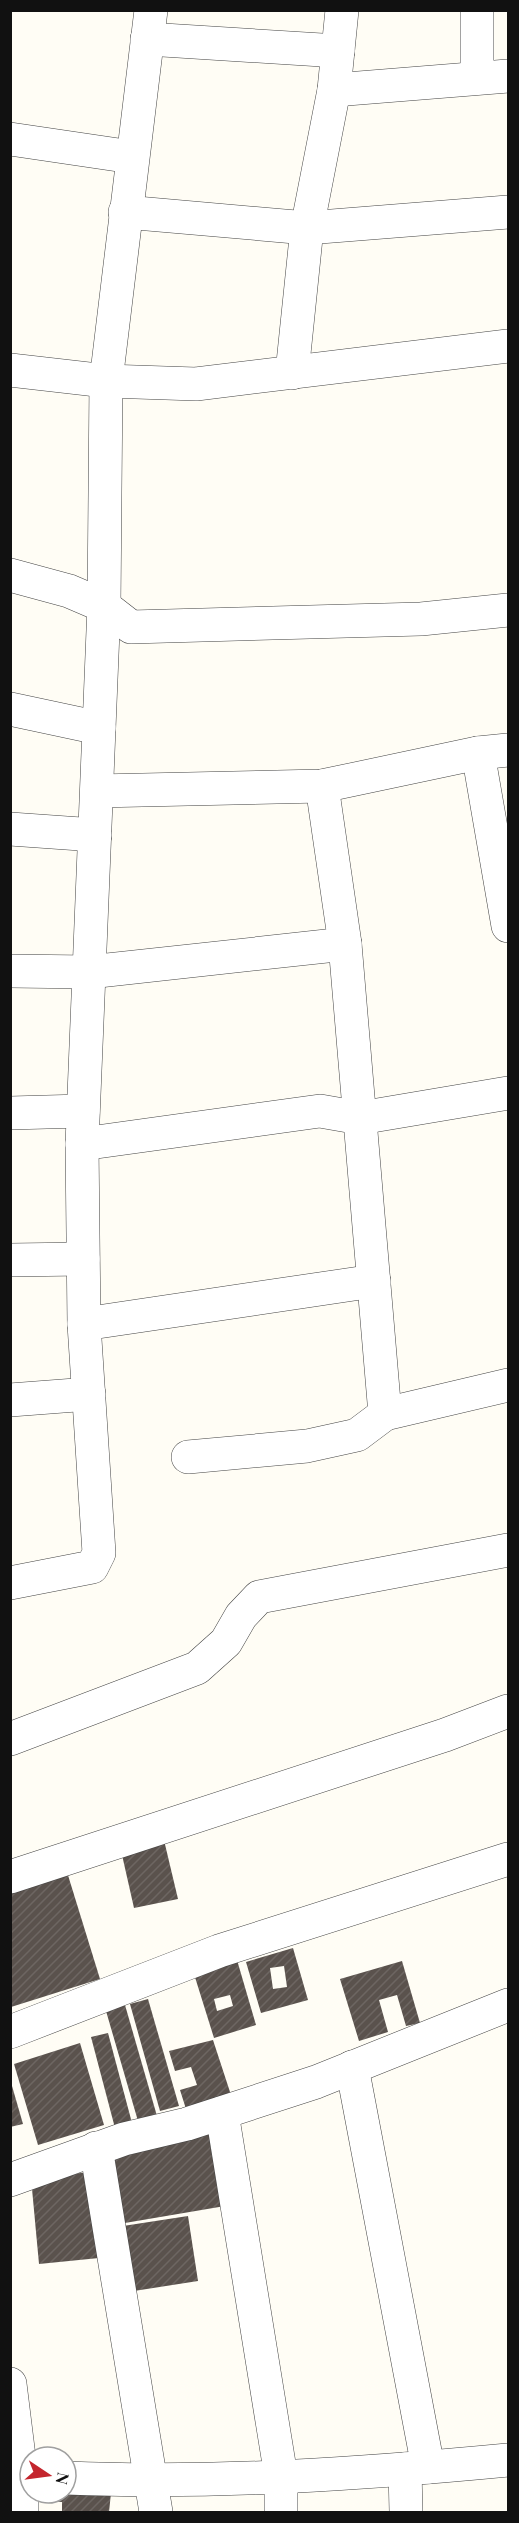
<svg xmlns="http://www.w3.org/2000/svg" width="519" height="2523" font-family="'Playfair Display',serif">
	<defs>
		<pattern id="building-hatch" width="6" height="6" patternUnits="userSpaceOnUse" patternTransform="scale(1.5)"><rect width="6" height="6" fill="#5a524d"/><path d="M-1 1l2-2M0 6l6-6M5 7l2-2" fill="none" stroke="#6d6662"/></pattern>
	</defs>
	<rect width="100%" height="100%" fill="#fffdf5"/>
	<g fill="url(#building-hatch)" fill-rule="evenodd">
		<polygon points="163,1836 178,1899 134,1908 120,1846"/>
		<polygon points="67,1872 100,1979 11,2007 10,1889"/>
		<path d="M293,1948L308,2000L261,2013L246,1962ZM284,1966L287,1987L273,1989L270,1968Z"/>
		<path d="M237,1960L256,2025L214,2038L194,1974ZM230,1995L233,2006L217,2011L214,1999Z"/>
		<polygon points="402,1961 420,2023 406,2026 397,1995 379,2000 388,2032 359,2041 340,1979"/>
		<polygon points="148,1999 179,2106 160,2111 130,2004"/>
		<polygon points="125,2005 157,2116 138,2121 106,2011"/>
		<polygon points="108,2033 132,2123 115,2128 91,2037"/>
		<polygon points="213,2040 231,2095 186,2109 180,2090 197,2085 191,2067 175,2071 169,2051"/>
		<polygon points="80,2043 104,2125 38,2145 14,2064"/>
		<polygon points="10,2079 23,2124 10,2127"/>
		<polygon points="213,2130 225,2206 119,2224 107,2147"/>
		<polygon points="91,2172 99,2258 39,2264 31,2178"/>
		<polygon points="188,2216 198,2281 134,2291 123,2226"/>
		<polygon points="42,2493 111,2493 109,2512 62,2512 62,2502 42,2501"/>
	</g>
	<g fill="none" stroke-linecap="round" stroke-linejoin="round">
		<defs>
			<g id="minor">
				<polyline points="147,39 338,51"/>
				<polyline points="477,78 477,10"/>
				<polyline points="334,90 508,76"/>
				<polyline points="10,139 132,157"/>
				<polyline points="125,212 307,228 508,212"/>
				<polyline points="10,370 106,381 196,384 508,346"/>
				<polyline points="292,373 307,228 334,90 342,10"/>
				<polyline points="10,575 69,591 104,606 131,627 421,619 508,610"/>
				<polyline points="10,709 99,728"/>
				<polyline points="478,753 508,926"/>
				<polyline points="322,786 345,944 385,1414"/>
				<polyline points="97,791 322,786 478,753 508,750"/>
				<polyline points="10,829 95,835"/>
				<polyline points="10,971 89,972 345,944"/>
				<polyline points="10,1113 83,1111"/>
				<polyline points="82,1144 320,1111 360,1118 508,1093"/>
				<polyline points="10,1260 83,1259"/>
				<polyline points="84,1324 374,1281"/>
				<polyline points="10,1400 89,1394"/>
				<polyline points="188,1457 307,1446 357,1435 385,1414 508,1385"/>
				<polyline points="10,1583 92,1567 99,1553 84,1324 82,1144 104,606 106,381 151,10"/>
				<polyline points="10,1739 197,1668 226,1642 241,1616 259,1597 508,1550"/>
				<polyline points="10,1877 445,1735 508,1711"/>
				<polyline points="10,2032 219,1951 508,1859"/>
				<polyline points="352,2067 428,2467"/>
				<polyline points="222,2113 281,2476 281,2512"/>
				<polyline points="96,2148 156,2512"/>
				<polyline points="10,2180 124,2139 187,2124 316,2082 508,2005"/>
				<polyline points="10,2384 22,2481 22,2512"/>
				<polyline points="405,2469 406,2512"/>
				<path d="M66,2478C214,2484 361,2474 508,2460"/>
			</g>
		</defs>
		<use href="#minor" stroke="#444" stroke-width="34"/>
		<use href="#minor" stroke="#fff" stroke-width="33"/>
	</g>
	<rect width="519" height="2523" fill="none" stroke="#111111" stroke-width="24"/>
	<g transform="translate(48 2475) rotate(103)"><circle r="28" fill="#ffffff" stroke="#a0a0a0" stroke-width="1.5"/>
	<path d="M0-4.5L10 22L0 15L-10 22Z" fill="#c4262e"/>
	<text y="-9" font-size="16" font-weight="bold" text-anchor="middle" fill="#111111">N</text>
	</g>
</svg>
